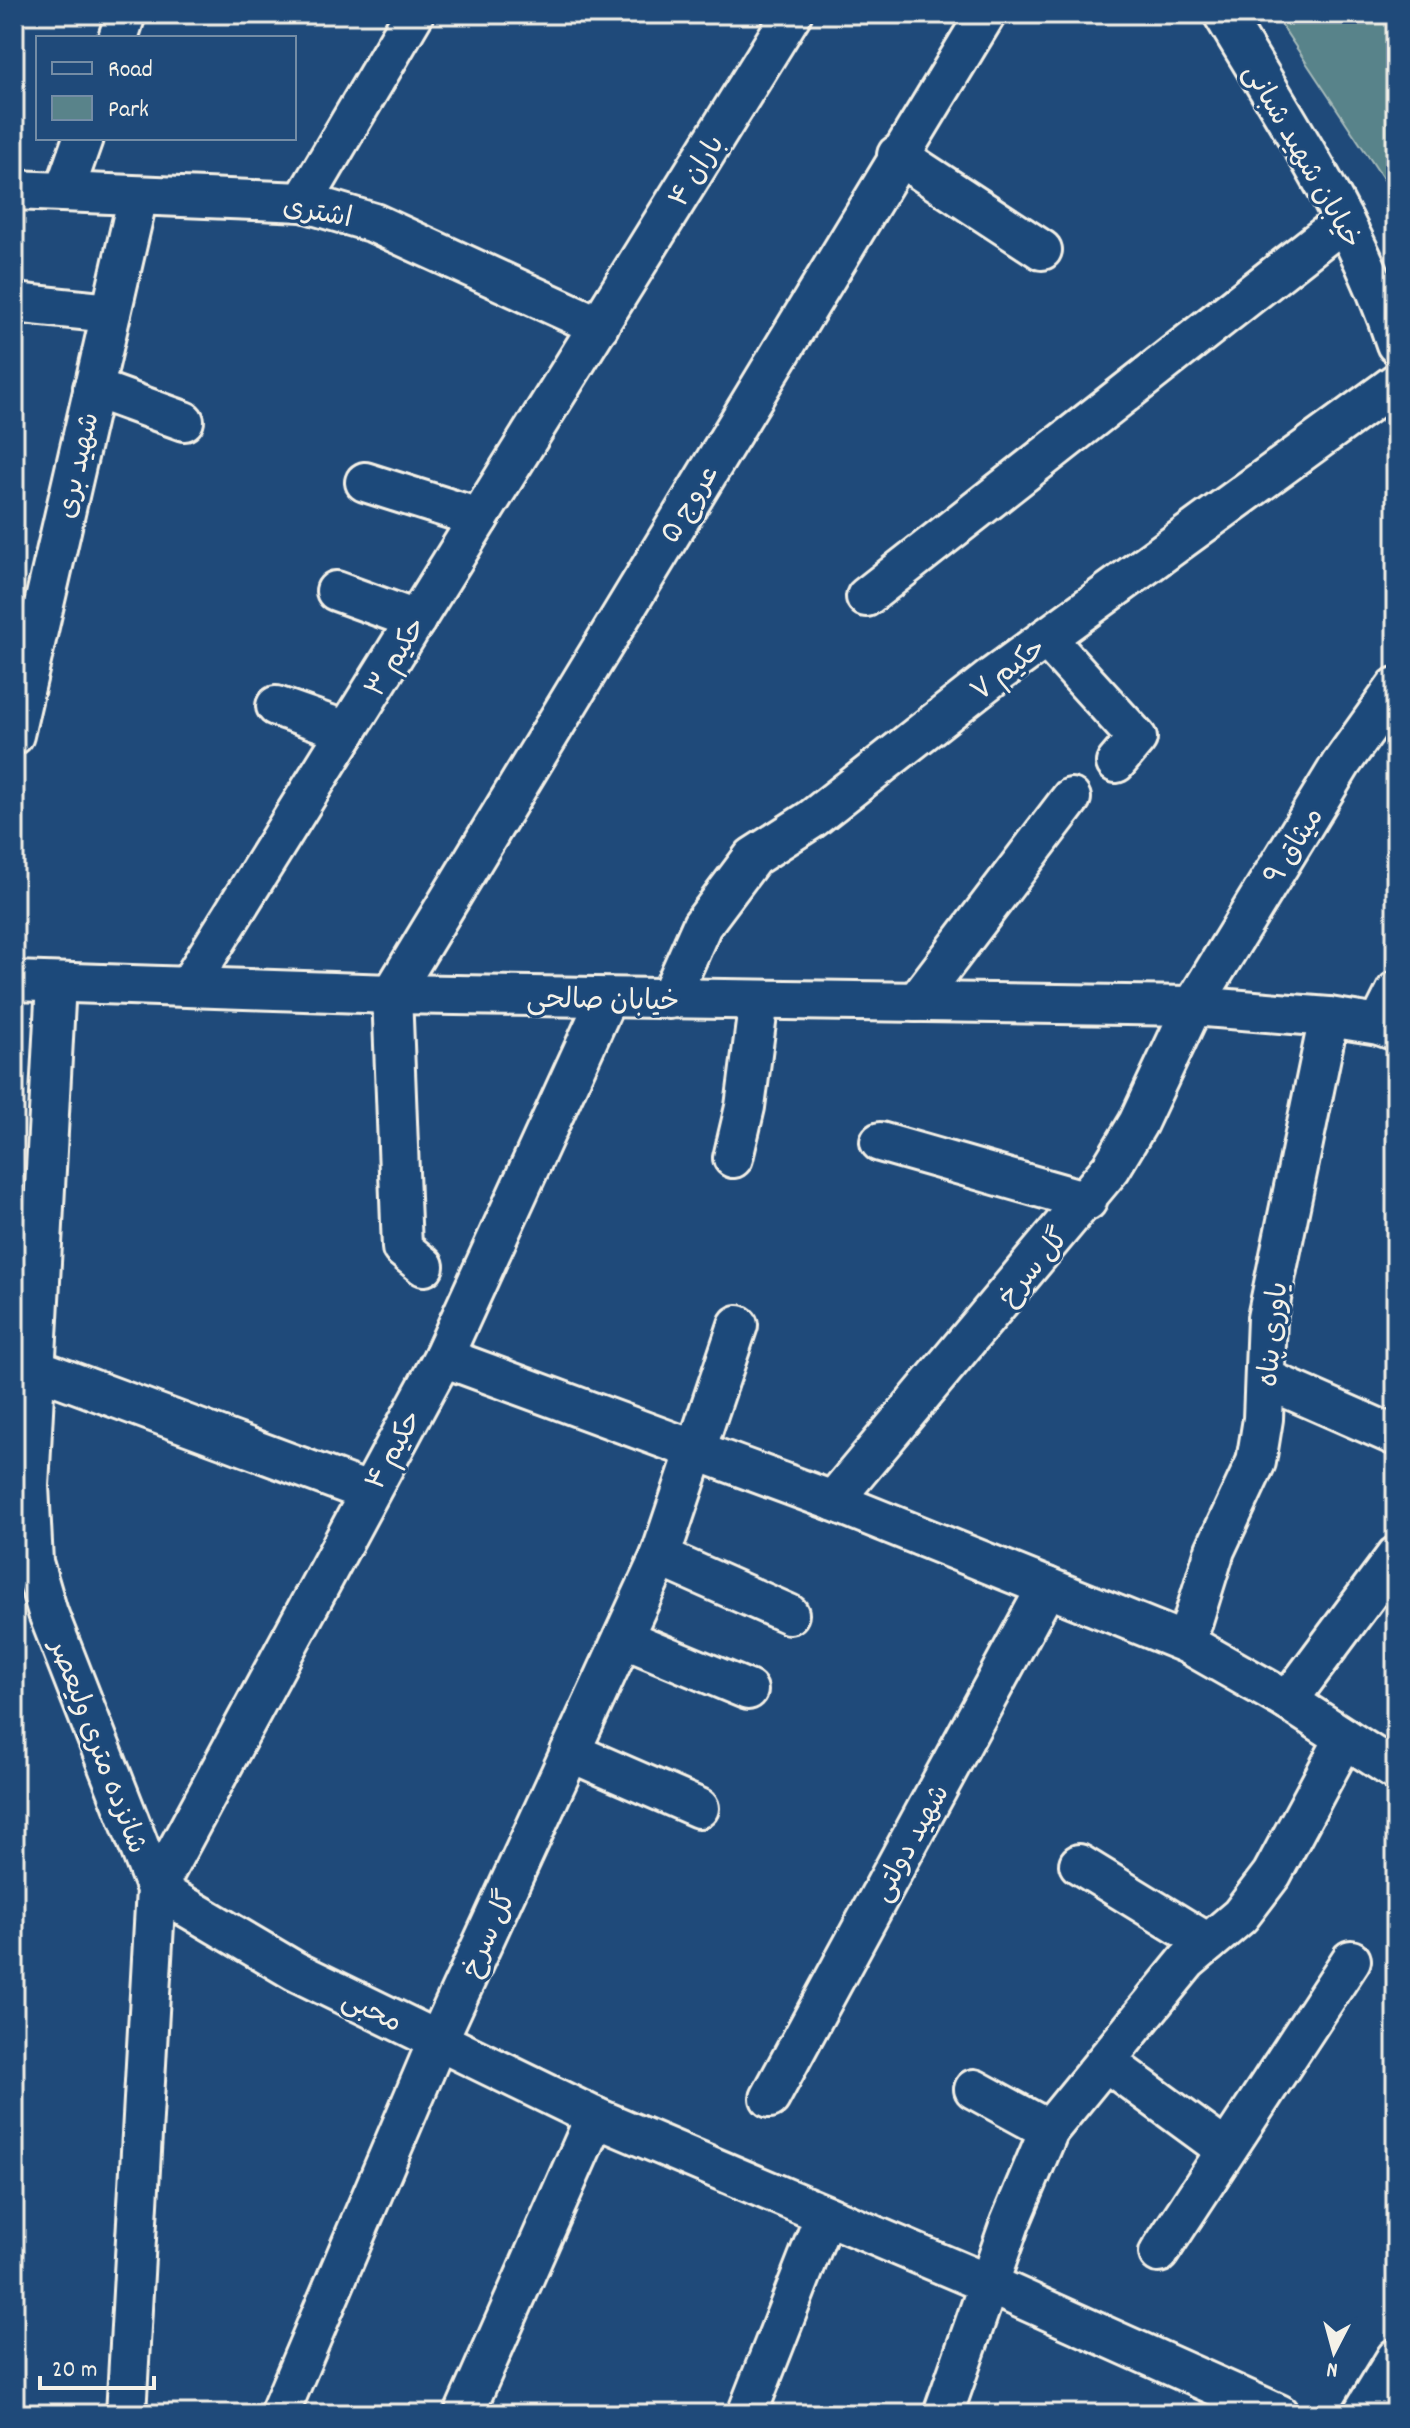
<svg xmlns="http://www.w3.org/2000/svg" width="1410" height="2428" font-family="Dekko,'Playpen Sans Arabic',sans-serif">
	<rect width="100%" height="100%" fill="#1f4a7a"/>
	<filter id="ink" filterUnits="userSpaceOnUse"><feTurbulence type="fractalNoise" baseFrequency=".0125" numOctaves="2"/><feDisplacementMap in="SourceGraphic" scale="16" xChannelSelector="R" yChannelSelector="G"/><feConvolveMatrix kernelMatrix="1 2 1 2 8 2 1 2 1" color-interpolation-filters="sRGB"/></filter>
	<g filter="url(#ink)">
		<polygon fill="#59838a" stroke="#a6bab9" stroke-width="2" points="1274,14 1396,14 1396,198"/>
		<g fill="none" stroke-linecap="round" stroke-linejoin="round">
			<defs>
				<g id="minor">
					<path d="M1223,14C1286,120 1358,226 1396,344"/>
					<polyline points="118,38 126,14"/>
					<polyline points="897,155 1042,250"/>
					<polyline points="14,190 303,202 374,223 599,326"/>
					<polyline points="64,192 83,138"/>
					<polyline points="303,202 414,14"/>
					<polyline points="14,303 111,313"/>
					<polyline points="93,388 184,421"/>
					<polyline points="365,482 479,518"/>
					<polyline points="336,591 416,620"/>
					<polyline points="866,597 1344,221"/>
					<polyline points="1046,638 1137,738 1116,763"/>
					<polyline points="276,706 347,731"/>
					<polyline points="14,735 138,196"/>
					<polyline points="14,981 392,994 1193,1006 1329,1017 1379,1025 1396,1031"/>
					<polyline points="56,983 29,1486 33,1562 48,1613 156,1889 126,2414"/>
					<polyline points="189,985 792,14"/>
					<polyline points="392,994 986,14"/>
					<polyline points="392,994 402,1248 424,1266"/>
					<polyline points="669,999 702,925 753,857 812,819 994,676 1396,383"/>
					<polyline points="916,1002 1071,798"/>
					<polyline points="1379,1025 1396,991"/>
					<polyline points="880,1142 1087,1201"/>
					<polyline points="733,1158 745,1107 759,1000"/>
					<polyline points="443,1357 833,1501 1186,1643 1288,1701 1396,1771"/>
					<polyline points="35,1368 368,1492"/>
					<polyline points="1266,1379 1396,1436"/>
					<polyline points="833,1501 1111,1168 1138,1123 1193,1006 1341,764 1396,687"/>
					<polyline points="660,1557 789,1614"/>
					<polyline points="623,1638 748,1690"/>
					<polyline points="1186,1643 1215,1550 1256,1462 1263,1419 1267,1318 1329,1017"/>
					<polyline points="1288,1701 1396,1556"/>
					<polyline points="570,1752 699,1808"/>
					<polyline points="1079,1864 1208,1943"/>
					<polyline points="156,1889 295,1971 595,2117 991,2285 1279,2414"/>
					<polyline points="156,1889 443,1357 607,998"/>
					<polyline points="1106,2062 1226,2150"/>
					<polyline points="974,2089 1049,2130"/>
					<polyline points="770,2098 1047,1587"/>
					<polyline points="1159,2253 1351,1960"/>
					<polyline points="279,2414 438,2040 660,1557 738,1325"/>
					<polyline points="464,2414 595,2117"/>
					<polyline points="747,2414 825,2215"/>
					<polyline points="943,2414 1010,2223 1049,2130 1187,1961 1240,1916 1272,1874 1345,1738"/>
					<polyline points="1362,2414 1396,2358"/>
				</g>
			</defs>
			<use href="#minor" stroke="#f4f1e8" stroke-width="44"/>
			<use href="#minor" stroke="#1f4a7a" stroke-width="38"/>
		</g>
	</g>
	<g text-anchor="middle" stroke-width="6" stroke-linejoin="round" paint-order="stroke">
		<g font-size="28" fill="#f4f1e8" stroke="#1f4a7a">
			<text transform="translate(1304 155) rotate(60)" y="10">خیابان شهید شبانی</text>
			<text transform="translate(695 170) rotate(-58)" y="10">باران ۴</text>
			<text transform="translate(318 210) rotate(11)" y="10">اشتری</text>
			<text transform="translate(76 465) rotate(-77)" y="10">شهید بری</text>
			<text transform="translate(688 503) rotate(-59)" y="10">عروج ۵</text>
			<text transform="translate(394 656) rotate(-58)" y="10">حکیم ۳</text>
			<text transform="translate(1007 668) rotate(-37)" y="10">حکیم ۷</text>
			<text transform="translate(1292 845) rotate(-58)" y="10">میثاق ۹</text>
			<text transform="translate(603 998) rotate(1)" y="10">خیابان صالحی</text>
			<text transform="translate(1032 1266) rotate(-50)" y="10">گل سرخ</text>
			<text transform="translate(1271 1334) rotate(-84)" y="10">یاوری پناه</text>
			<text transform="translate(392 1449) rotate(-61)" y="10">حکیم ۴</text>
			<text transform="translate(100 1746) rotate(69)" y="10">شانزده متری ولیعصر</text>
			<text transform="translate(909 1842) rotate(-61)" y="10">شهید دولتی</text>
			<text transform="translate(487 1933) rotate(-65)" y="10">گل سرخ</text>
			<text transform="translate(373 2009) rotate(26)" y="10">محبی</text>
		</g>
	</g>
	<rect width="1410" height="2428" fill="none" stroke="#1f4a7a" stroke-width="48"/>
	<rect x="24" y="24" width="1362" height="2380" fill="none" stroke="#f4f1e8" stroke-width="3" filter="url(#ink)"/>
	<rect x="36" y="36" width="260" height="104" fill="#1f4a7a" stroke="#748da6" stroke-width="2"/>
	<rect x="52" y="62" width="40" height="12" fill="#1f4a7a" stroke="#748da6" stroke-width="2"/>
	<text x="108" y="76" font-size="24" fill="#f4f1e8">Road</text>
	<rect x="52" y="96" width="40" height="24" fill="#59838a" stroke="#748da6" stroke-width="2"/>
	<text x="108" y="116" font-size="24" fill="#f4f1e8">Park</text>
	<g transform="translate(1334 2352) rotate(186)" stroke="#1f4a7a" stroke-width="6" paint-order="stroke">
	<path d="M0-6L14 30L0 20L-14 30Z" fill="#f4f1e8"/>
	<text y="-12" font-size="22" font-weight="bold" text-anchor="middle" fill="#f4f1e8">N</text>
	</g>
	<path d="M40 2376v12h114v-12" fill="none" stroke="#f4f1e8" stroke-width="4"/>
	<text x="52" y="2376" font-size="24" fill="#f4f1e8" stroke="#1f4a7a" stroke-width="6" paint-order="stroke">20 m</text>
</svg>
